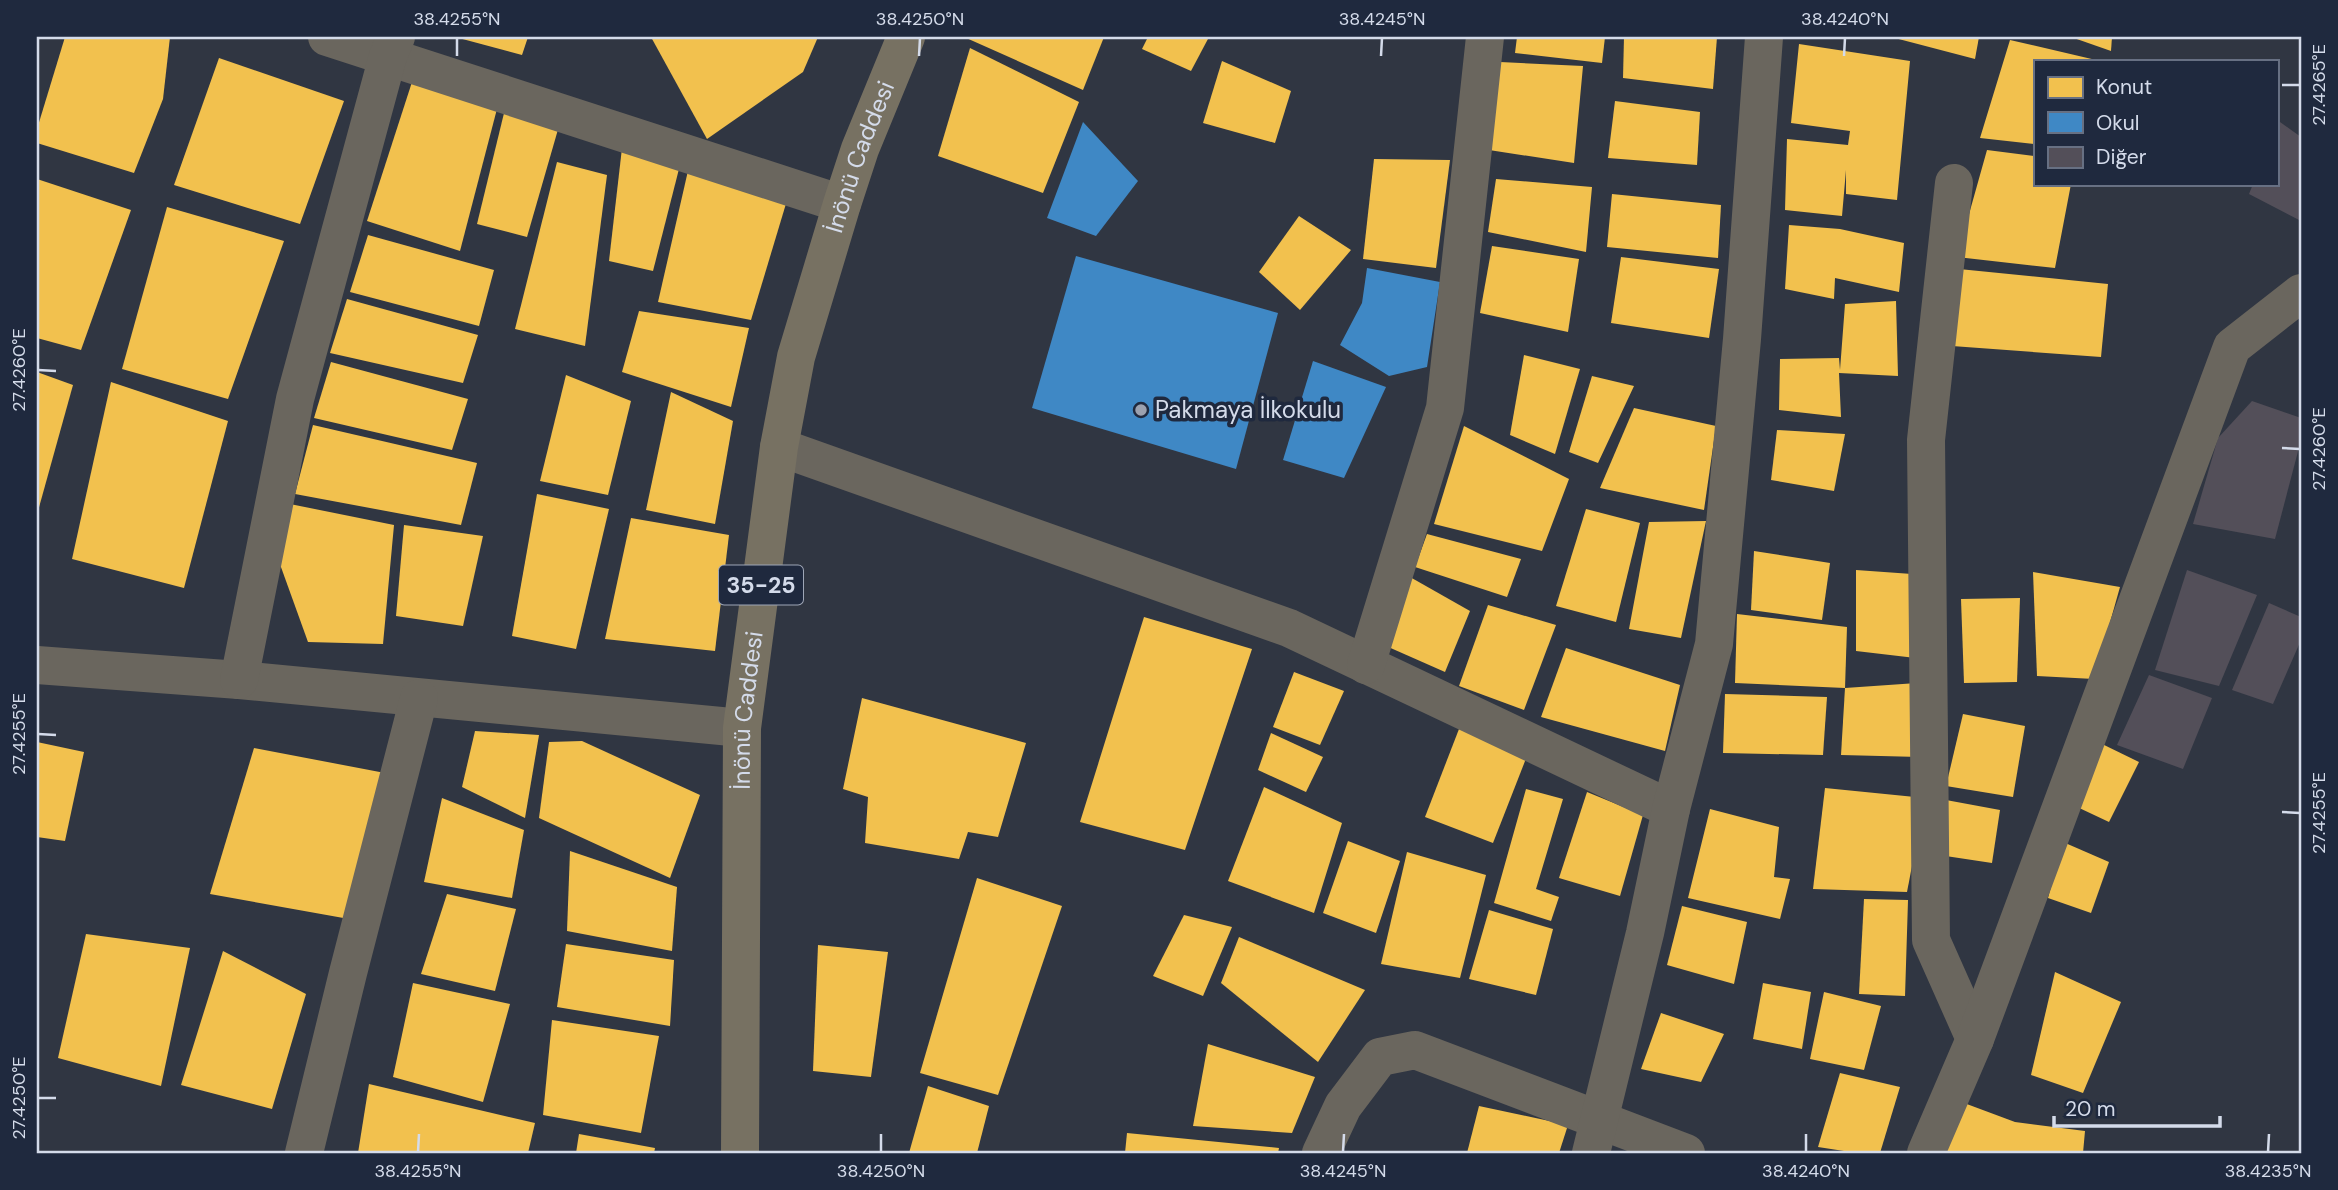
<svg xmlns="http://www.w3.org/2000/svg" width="2338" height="1190" font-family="'DM Sans',sans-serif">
	<rect width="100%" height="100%" fill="#303642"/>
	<g fill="#f2c14e">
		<polygon points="65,37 170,37 163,99 134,173 37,143 37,129"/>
		<polygon points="455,37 528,37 522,55"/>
		<polygon points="651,37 818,37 803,72 707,139"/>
		<polygon points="964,37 1104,37 1083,90"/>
		<polygon points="1148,37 1209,37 1191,71 1142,49"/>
		<polygon points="1517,37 1605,37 1602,63 1515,53"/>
		<polygon points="1624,37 1717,37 1713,89 1623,78"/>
		<polygon points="1891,37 1979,37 1975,59"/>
		<polygon points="2071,37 2112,37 2111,51"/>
		<polygon points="2010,40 2096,60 2035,61 2035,144 1980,138"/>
		<polygon points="1799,44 1910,61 1897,200 1846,194 1846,170 1842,216 1785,210 1787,139 1848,145 1850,131 1791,123"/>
		<polygon points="970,48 1079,102 1043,193 938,156"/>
		<polygon points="219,58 344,101 300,224 174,185"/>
		<polygon points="1222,61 1291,91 1275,143 1203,123"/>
		<polygon points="1500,62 1583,66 1574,163 1489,150"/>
		<polygon points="412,82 498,105 460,251 367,221"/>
		<polygon points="1615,101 1700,112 1697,165 1608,158"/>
		<polygon points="505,109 559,126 527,237 477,224"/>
		<polygon points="622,148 680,165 653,271 609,261"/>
		<polygon points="1987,150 2035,156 2035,184 2071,184 2055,268 1957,257"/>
		<polygon points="1374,159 1450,160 1436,268 1363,259"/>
		<polygon points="557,162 607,175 585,346 515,329"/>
		<polygon points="690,162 788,197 751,320 658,302"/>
		<polygon points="37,179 131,210 81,350 37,338"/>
		<polygon points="1496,179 1592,187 1586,252 1488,232"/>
		<polygon points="1612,194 1721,205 1718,258 1607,247"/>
		<polygon points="167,207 284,241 228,399 122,369"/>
		<polygon points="1299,216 1351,250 1300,310 1259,272"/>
		<polygon points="1789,225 1840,229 1904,243 1899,292 1835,278 1834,299 1785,289"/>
		<polygon points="368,235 494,270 479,326 350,292"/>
		<polygon points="1492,246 1579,259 1568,332 1480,313"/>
		<polygon points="1621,257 1719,269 1709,338 1611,323"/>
		<polygon points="1959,269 2108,284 2101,357 1952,346"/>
		<polygon points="347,299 478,335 463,383 330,353"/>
		<polygon points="1896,301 1898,376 1839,373 1841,417 1779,410 1780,359 1839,358 1840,370 1845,304"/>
		<polygon points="639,311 749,328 731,407 622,372"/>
		<polygon points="1524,355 1580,369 1555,454 1510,435"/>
		<polygon points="331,362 468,399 452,450 314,418"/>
		<polygon points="37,372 73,385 38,511 37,511"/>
		<polygon points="566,375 631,401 608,495 540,481"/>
		<polygon points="1592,376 1634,386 1598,463 1569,452"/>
		<polygon points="111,382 228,421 184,588 72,559"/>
		<polygon points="671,392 733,421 715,524 646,510"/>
		<polygon points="1634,408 1716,426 1704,510 1600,488"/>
		<polygon points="313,425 477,463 461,525 295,494"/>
		<polygon points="1464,426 1569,479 1542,551 1434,524"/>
		<polygon points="1777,430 1845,434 1834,491 1771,480"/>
		<polygon points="537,494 609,509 576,649 512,636"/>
		<polygon points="290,504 394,525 383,644 308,642 277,556"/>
		<polygon points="1586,509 1640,523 1616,622 1556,606"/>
		<polygon points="631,518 729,535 715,651 605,639"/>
		<polygon points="1706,521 1681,638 1629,629 1649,522"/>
		<polygon points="404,525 483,536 463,626 396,616"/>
		<polygon points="1427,534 1521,559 1507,597 1415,567"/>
		<polygon points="1754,551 1830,563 1822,620 1751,610"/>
		<polygon points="1856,570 1926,575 1924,659 1856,651"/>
		<polygon points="2033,572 2120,587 2094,679 2037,676"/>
		<polygon points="1410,577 1470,611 1445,672 1377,642"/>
		<polygon points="2020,598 2017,682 1964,683 1961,599"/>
		<polygon points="1488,605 1556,625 1524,710 1459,686"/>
		<polygon points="1737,614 1847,627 1845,688 1735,683"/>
		<polygon points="1144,617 1252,649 1185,850 1080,822"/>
		<polygon points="1566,648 1680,685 1665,751 1541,717"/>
		<polygon points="1294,672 1344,691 1320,745 1273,727"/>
		<polygon points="1917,683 1920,757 1841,755 1845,688"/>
		<polygon points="1725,694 1827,697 1823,755 1723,753"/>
		<polygon points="862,698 1026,743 998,837 968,832 959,859 865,843 868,797 843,789"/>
		<polygon points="1963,714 2025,726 2013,797 1946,786"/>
		<polygon points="1459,729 1527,756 1493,843 1425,817"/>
		<polygon points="475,731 539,735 525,818 462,787"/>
		<polygon points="1271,733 1323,757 1306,792 1258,770"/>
		<polygon points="582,741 700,795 670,878 539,818 549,742"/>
		<polygon points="37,742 84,752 65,841 37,837"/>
		<polygon points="2100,743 2139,762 2109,822 2075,806"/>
		<polygon points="254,748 385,773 349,919 210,894"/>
		<polygon points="1264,787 1342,823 1314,913 1228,881"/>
		<polygon points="1825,788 1925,798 1907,892 1813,889"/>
		<polygon points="1526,789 1563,799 1536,889 1559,897 1551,921 1494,903"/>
		<polygon points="1587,792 1643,815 1620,896 1559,878"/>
		<polygon points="442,798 524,830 512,898 424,882"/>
		<polygon points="1946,800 2000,810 1992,863 1939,855"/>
		<polygon points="1710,809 1779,827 1774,877 1790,879 1780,919 1688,898"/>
		<polygon points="1348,841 1400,861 1376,933 1323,913"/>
		<polygon points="2063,842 2109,862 2091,913 2048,898"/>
		<polygon points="570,851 677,887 672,951 567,931"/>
		<polygon points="1407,852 1486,875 1460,978 1381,964"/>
		<polygon points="977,878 1062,906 998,1095 920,1073"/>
		<polygon points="447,894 516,909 495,991 421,974"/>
		<polygon points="1864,899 1908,900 1905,996 1859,994"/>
		<polygon points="1682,906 1747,922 1734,984 1667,965"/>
		<polygon points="1489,910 1553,929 1536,995 1469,979"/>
		<polygon points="1184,915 1232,927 1203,996 1153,976"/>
		<polygon points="86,934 190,948 161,1086 58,1058"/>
		<polygon points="1239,937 1365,990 1318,1062 1221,983"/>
		<polygon points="566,944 674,960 670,1026 557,1007"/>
		<polygon points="818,945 888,952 871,1077 813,1071"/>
		<polygon points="223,951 306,994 272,1109 181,1085"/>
		<polygon points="2055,972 2121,1002 2083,1093 2031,1075"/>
		<polygon points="413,983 510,1004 483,1102 393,1077"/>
		<polygon points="1763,983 1811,992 1802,1049 1753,1039"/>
		<polygon points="1824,992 1881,1006 1864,1070 1810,1059"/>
		<polygon points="1661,1013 1724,1034 1701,1082 1641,1069"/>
		<polygon points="552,1020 659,1036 641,1133 543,1115"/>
		<polygon points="1208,1044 1315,1077 1292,1133 1193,1126"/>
		<polygon points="1840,1073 1900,1087 1880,1153 1857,1153 1818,1147"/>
		<polygon points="369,1084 535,1123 528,1153 358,1153"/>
		<polygon points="928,1086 989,1106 977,1153 909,1153"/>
		<polygon points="1956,1100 2015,1122 2085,1131 2083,1153 1943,1153"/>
		<polygon points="1479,1106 1568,1125 1559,1153 1467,1153"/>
		<polygon points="1127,1133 1279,1148 1278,1153 1125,1153"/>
		<polygon points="579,1134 655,1148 654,1153 576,1153"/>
	</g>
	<g fill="#3f88c5">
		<polygon points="1083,122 1138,181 1096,236 1047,218"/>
		<polygon points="1076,256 1278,313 1236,469 1032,408"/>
		<polygon points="1367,268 1440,282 1427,367 1389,376 1340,345 1362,303"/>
		<polygon points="1313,361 1386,387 1344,478 1283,460"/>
	</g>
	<g fill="#534f59">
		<polygon points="2280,122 2301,137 2301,221 2249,194 2253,184 2277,184 2277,130"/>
		<polygon points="2252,401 2301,418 2301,440 2275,539 2193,524 2218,438"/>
		<polygon points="2187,570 2257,595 2219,686 2155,670"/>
		<polygon points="2269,603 2301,617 2301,640 2273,704 2232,690"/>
		<polygon points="2149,675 2212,698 2183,769 2117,745"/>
	</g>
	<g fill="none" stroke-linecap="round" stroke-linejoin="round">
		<g stroke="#6a665e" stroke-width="38">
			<polyline points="327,37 842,204"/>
			<polyline points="1954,183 1926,440 1931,940 1975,1039"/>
			<polyline points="779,447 1289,628 1671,809"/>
			<polyline points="37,665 239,680 742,728"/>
			<polyline points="1366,665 1445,408 1485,37"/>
			<polyline points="239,680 295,399 388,56 396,37"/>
			<polyline points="304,1153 348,973 419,698"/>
			<polyline points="1321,1153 1343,1106 1380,1057 1415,1050 1686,1153"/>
			<polyline points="1591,1153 1645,933 1671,809 1714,644 1742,339 1764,37"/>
			<polyline points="1926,1153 1975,1039 2232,347 2301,293"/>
		</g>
		<path stroke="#777162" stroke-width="38" id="s1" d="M740,1153L742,728L779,447L796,357L842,204L860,149L906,37"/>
	</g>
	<path fill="none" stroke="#d4dbea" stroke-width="2.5" d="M457,56V38M919,56L920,38M1381,56L1382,38M1844,56L1845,38M2282,85H2300M38,370L56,371M2282,448L2300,449M38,734L56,735M2282,812L2300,813M38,1098H56M418,1152L419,1134M881,1152V1134M1343,1152L1344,1134M1806,1152V1134M2268,1152L2269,1134"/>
	<circle fill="#9ba1af" stroke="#1f293e" stroke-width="2.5" cx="1141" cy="410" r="7"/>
	<g text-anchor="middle" stroke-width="7" stroke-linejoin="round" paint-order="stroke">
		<rect fill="#1f293e" stroke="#9ea6b6" stroke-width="2" x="719" y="565.5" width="84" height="39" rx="5"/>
		<g font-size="23" font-weight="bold" fill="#d4dbea">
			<text x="761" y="593">35-25</text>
		</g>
		<g font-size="24" fill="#d4dbea" stroke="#1f293e">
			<text dy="8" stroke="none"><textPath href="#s1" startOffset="1010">İnönü Caddesi</textPath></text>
			<text dy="8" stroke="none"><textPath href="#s1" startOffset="443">İnönü Caddesi</textPath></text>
		</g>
		<g font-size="24" fill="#d4dbea" stroke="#1f293e" text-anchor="start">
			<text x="1155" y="418">Pakmaya İlkokulu</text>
		</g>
	</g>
	<rect width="2338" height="1190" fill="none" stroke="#1f293e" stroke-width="77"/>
	<rect x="2034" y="60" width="245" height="126" fill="#1f293e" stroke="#677083" stroke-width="2"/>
	<rect x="2048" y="77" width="35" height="21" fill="#f2c14e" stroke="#677083" stroke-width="2"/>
	<text x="2096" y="94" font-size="21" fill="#d4dbea">Konut</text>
	<rect x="2048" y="112" width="35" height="21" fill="#3f88c5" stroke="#677083" stroke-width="2"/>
	<text x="2096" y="130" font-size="21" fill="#d4dbea">Okul</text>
	<rect x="2048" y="147" width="35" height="21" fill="#534f59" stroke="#677083" stroke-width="2"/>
	<text x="2096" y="164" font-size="21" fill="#d4dbea">Diğer</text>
	<path d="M2054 1116v10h166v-10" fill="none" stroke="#d4dbea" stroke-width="3.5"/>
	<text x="2065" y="1116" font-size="21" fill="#d4dbea" stroke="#1f293e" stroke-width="5" paint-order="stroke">20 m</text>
	<rect x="38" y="38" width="2262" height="1114" fill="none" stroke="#d4dbea" stroke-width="2.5"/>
	<g font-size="18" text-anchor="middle" fill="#d4dbea">
		<text x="457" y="25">38.4255°N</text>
		<text x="920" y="25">38.4250°N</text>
		<text x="1382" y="25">38.4245°N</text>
		<text x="1845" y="25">38.4240°N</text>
		<text transform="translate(2319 85) rotate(-90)" y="6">27.4265°E</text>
		<text transform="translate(19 370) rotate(-90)" y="6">27.4260°E</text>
		<text transform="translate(2319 449) rotate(-90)" y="6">27.4260°E</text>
		<text transform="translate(19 734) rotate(-90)" y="6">27.4255°E</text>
		<text transform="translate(2319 813) rotate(-90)" y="6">27.4255°E</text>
		<text transform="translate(19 1098) rotate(-90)" y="6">27.4250°E</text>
		<text x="418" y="1177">38.4255°N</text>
		<text x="881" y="1177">38.4250°N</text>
		<text x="1343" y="1177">38.4245°N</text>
		<text x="1806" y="1177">38.4240°N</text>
		<text x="2268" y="1177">38.4235°N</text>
	</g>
</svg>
